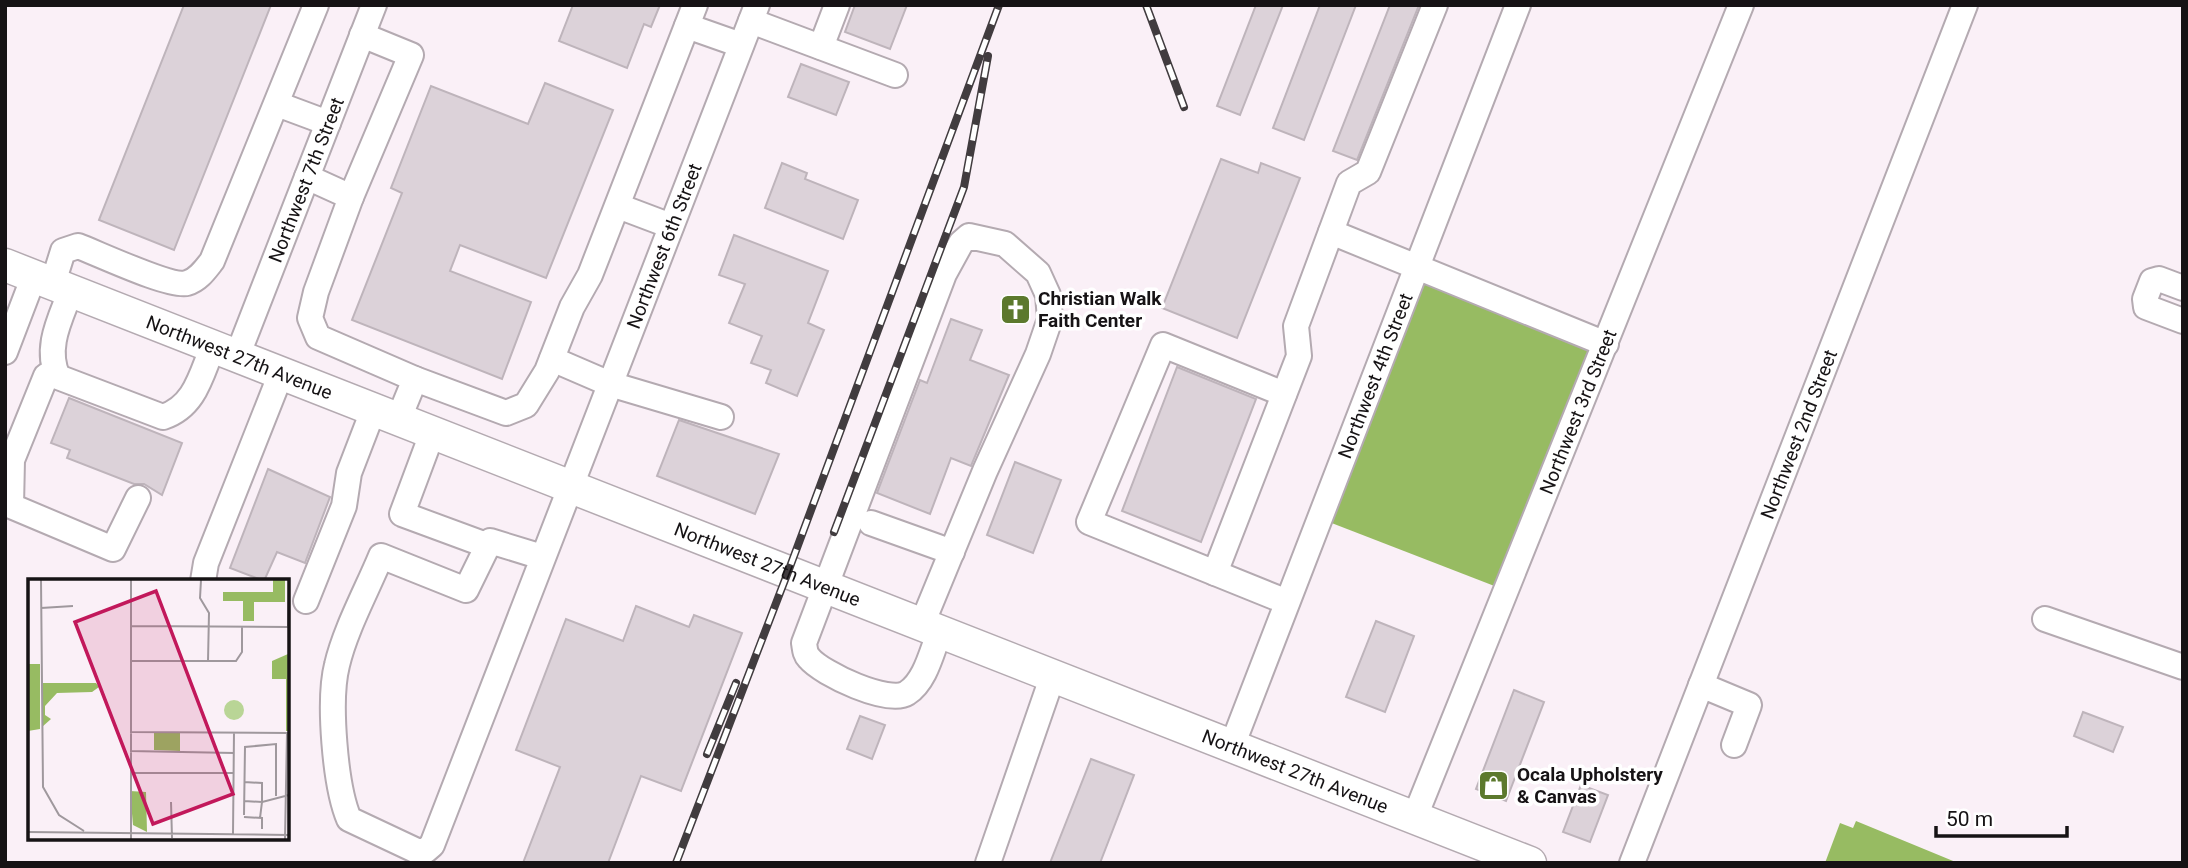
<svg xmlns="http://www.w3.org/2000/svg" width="2188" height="868" font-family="Roboto,sans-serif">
	<rect width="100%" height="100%" fill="#faf0f7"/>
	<g fill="#97bb62">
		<polygon points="1422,279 1593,348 1497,587 1329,522"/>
		<polygon points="1856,821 1958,863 1825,863 1840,823 1853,828"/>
	</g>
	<g fill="#dcd2d9" stroke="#beb4bb" stroke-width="2">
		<polygon points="184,5 271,5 174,250 99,220"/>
		<polygon points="573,5 660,5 651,27 644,24 627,68 559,41"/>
		<polygon points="855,5 907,5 890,49 845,32"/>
		<polygon points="1256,5 1283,5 1240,115 1217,106"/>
		<polygon points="1320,5 1356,5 1304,140 1273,128"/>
		<polygon points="1390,5 1419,5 1357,160 1333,151"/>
		<polygon points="801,64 849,82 836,115 788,97"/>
		<polygon points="545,83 613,110 546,278 460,245 450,271 531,302 502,379 352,320 402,193 391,188 431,86 528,124"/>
		<polygon points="1221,159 1258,173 1261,163 1300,178 1237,338 1162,308"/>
		<polygon points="782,163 807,173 805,179 858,200 843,239 765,208"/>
		<polygon points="734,235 828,271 808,323 824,330 797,396 766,383 771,370 751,363 762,336 729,323 745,284 719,275"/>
		<polygon points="951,319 982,330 970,360 1009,375 971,466 951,458 930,514 877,493 920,380 927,383"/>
		<polygon points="1177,367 1256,399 1201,542 1122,511"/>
		<polygon points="69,398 182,443 162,495 144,484 134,484 67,458 70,450 51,443"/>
		<polygon points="679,420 779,454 755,514 657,476"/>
		<polygon points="1015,462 1061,480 1033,553 987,535"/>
		<polygon points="268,469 330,497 305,563 277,552 264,581 230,568"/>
		<polygon points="636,606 689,627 694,615 742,633 681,791 641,776 608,863 523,863 560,767 516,750 566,619 623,641"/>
		<polygon points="1376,621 1414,636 1385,712 1346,697"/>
		<polygon points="1514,690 1544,702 1506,801 1476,789"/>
		<polygon points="2083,712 2123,727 2113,752 2074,736"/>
		<polygon points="860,716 885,725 872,759 847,749"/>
		<polygon points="1091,759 1134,775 1100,863 1050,863"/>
		<polygon points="1581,785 1608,795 1590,842 1563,832"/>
	</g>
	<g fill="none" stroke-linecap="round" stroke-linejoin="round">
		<defs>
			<g id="minor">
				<polyline points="751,21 895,75"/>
				<polyline points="687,26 741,45"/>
				<polyline points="821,47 837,5"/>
				<polyline points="277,104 328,123"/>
				<polyline points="307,177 351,197 316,292 310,318 318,337 415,379 399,418"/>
				<polyline points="351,197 411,55 362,35"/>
				<polyline points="618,206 671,226"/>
				<polyline points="1331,232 1606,344"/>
				<path d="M53,283L63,251L78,246C97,253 171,288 187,283C198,280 205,270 212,261L316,5"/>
				<polyline points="2183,288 2159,279 2152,281 2145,299 2146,307 2183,321"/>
				<path d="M71,290C61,318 44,347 58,377L163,417C196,406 201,374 214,344"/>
				<polyline points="5,352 34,276"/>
				<path id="s1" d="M238,354L374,5"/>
				<polyline points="552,359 610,384 721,417"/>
				<polyline points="55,371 46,376 12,460 11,506 113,549 138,498"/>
				<polyline points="415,379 506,413 526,405 547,371 572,307 590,275 695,5"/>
				<polyline points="1284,394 1163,345 1089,522 1287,602"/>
				<polyline points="433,431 402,514 486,545"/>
				<polyline points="871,523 952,552"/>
				<path id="s2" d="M542,557L490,541L466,590L381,556C367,590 345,630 337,665C328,700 335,786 349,819L417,851H425L432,845L757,5"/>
				<polyline points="1215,573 1299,356 1296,326 1349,183 1368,172 1435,5"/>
				<polyline points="203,581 206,563 282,371"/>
				<polyline points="306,601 344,506 349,473 374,408"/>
				<polyline points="2045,619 2183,667"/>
				<path d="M922,624L985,471L1038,354L1050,319L1048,295L1038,273L1005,244L969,236L961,243L944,274L804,643C805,649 805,654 809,658C822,674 889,705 907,693C926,681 932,650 940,631"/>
				<polyline points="1701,685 1749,705 1734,745"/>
				<path id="s3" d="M1232,746L1518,5"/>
				<path id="s4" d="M1414,819L1741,5"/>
				<polyline points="988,863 1053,675"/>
				<path id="s5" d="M1632,863L1965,5"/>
			</g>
			<g id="major">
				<path id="s6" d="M5,265L1530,863"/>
			</g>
		</defs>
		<use href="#minor" stroke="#b4aab1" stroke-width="28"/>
		<use href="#major" stroke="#b4aab1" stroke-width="35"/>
		<use href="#minor" stroke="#fff" stroke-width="24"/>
		<use href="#major" stroke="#fff" stroke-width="32"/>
		<defs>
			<g id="rail">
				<polyline points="1146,5 1184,107"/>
				<polyline points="834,532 964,187 988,56"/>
				<polyline points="707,754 736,683"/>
				<polyline points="676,863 788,572 999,5"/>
			</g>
		</defs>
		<use href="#rail" stroke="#413c3f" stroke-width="8"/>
		<use href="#rail" stroke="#fff" stroke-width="5" stroke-dasharray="16" stroke-linecap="butt"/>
	</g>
	<defs>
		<symbol id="church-square" viewBox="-11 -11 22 22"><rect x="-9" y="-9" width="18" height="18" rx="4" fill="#5c792d" stroke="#fff"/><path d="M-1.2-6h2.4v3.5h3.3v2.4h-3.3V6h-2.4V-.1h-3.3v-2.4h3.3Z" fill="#fff"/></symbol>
		<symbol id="shop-square" viewBox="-11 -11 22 22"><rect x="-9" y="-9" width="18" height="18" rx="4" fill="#5c792d" stroke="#fff"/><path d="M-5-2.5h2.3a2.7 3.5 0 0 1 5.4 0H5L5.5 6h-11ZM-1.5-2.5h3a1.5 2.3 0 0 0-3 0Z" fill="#fff"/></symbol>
	</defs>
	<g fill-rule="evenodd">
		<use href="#church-square" x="998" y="292" width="35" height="35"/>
		<use href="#shop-square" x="1476" y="768" width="35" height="35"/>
	</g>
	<g text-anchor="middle" stroke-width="7" stroke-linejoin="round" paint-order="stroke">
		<g font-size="19" fill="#161315" stroke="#fff">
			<text dy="7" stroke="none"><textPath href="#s1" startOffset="187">Northwest 7th Street</textPath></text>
			<text dy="7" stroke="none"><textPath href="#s2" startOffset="1209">Northwest 6th Street</textPath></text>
			<text dy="7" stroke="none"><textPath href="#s6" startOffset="252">Northwest 27th Avenue</textPath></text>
			<text dy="7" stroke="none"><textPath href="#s3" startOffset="397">Northwest 4th Street</textPath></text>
			<text dy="7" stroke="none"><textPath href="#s4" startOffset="439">Northwest 3rd Street</textPath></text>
			<text dy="7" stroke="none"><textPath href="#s5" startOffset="460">Northwest 2nd Street</textPath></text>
			<text dy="7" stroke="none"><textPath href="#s6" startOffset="819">Northwest 27th Avenue</textPath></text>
			<text dy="7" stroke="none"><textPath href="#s6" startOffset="1386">Northwest 27th Avenue</textPath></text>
		</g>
		<g font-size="19" font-weight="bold" fill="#161315" stroke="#fff" text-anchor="start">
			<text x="1038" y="305">Christian Walk<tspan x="1038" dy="22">Faith Center</tspan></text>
			<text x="1517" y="781">Ocala Upholstery<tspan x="1517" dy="22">&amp; Canvas</tspan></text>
		</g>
	</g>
	<g transform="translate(28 579)">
		<rect width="261" height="261" fill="#faf0f7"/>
		<path d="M196 131a10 10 0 1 1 20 0a10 10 0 1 1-20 0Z" fill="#b9d596"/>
		<path d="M245,1H257V23H226V42H215V22H195V13H245ZM261,49V152H258V100H244V82L260,75ZM0,85H12V150L0,152ZM14,104H68L71,108L64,113L29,114L17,127V136L23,140L14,148ZM126,154H152V172L126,171ZM102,212L118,213L119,253L105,246Z" fill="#97bb62"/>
		<path fill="none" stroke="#9f989d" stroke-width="2" d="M13,1L15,208L31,236L56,252M173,1L172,19L181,34L180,82M13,29L45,27M103,47L261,48M260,48L261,4M103,82H208L214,73V47M102,153L261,154M102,172L206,174M102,194H206M216,222L234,223V204L216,203M143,223L144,259M216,236L217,168L248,165V217M216,238L234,239V250M232,239L234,223L261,216M0,253L261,256M205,255L206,153M103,260V1M257,260L259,154"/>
		<path fill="#c2185b" fill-opacity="0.15" stroke="#c2185b" stroke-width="3.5" d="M128,12L205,215L125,245L47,43Z"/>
		<rect width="261" height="261" fill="none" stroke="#161315" stroke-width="3.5"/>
	</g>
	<rect width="2188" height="868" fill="none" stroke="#161315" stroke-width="14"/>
	<path d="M1936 826v10h131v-10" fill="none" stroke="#161315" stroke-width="3.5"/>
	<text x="1946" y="826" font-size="21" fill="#161315" stroke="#ffffff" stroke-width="5" paint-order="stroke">50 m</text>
</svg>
